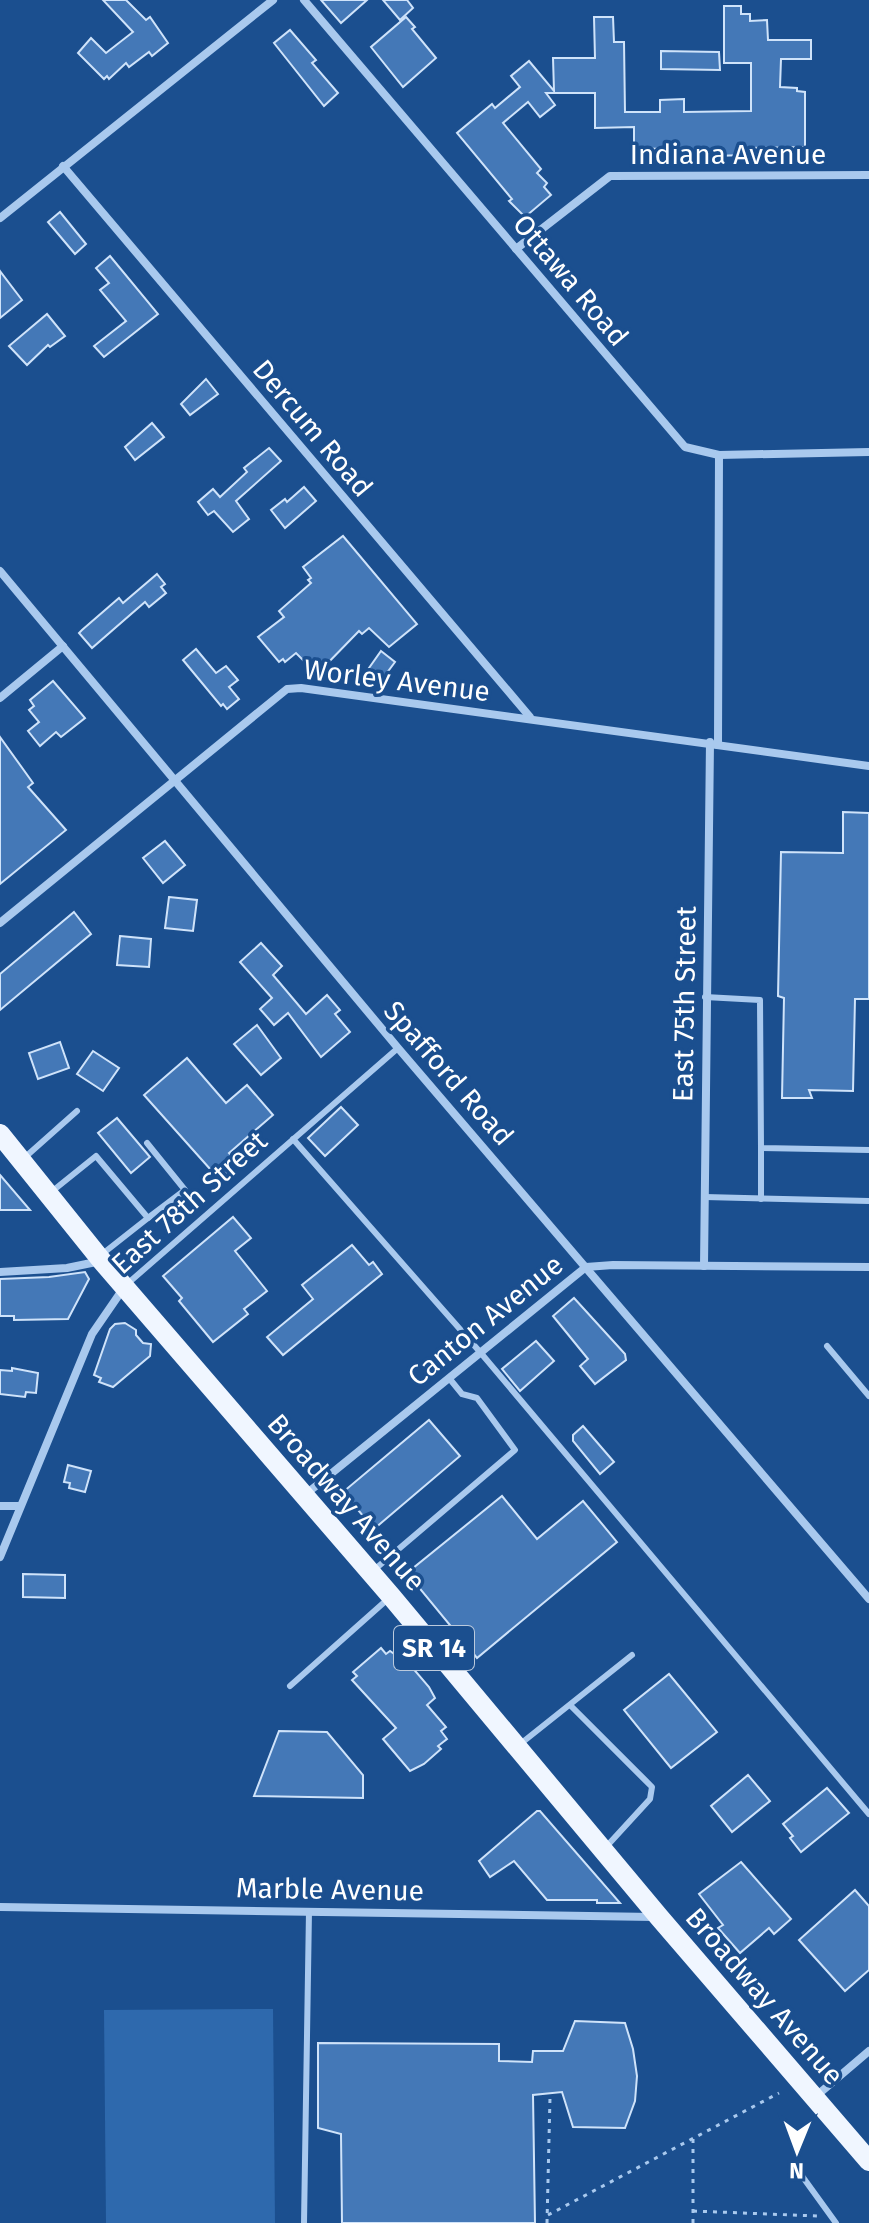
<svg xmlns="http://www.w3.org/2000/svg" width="869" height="2223" font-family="'Fira Sans',sans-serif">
	<rect width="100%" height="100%" fill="#1b4f8f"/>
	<polygon fill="#2e69ad" points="273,2009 275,2223 106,2223 104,2010"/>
	<g fill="#4478b7" stroke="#cfe3fa" stroke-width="2">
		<polygon points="103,0 126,0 146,20 150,17 168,43 152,56 149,52 129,67 126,63 109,79 107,76 104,79 78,53 91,38 106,53 133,32"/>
		<polygon points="321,0 367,0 341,23"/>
		<polygon points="383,0 407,0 413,8 400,20"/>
		<polygon points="724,6 741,6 741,14 750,14 750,21 767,20 768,40 811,40 811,59 781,59 780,87 797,88 797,91 805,92 805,147 742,148 742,155 692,157 692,150 634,148 634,127 595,128 595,93 546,93 555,105 540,117 528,102 503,123 541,169 537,173 547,183 544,187 551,195 525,217 509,201 512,199 457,133 492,104 495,108 520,87 511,76 529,61 554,91 553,58 595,58 594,17 613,17 614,42 624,42 625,112 660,112 660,100 684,99 684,112 751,111 751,63 724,63"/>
		<polygon points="406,17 415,27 412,29 436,58 403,87 371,47"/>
		<polygon points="290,30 316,60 312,63 338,93 324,106 274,43"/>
		<polygon points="661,51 719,52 720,70 661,69"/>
		<polygon points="60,212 86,244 75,254 48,222"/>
		<polygon points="110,256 158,314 104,357 94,346 126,321 100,290 109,283 96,268"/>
		<polygon points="0,271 22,300 0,318"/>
		<polygon points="47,314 65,336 50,347 48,345 27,365 9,346"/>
		<polygon points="206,379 218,394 190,415 181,404"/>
		<polygon points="152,423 164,437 135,460 125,447"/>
		<polygon points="269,448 281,461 236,501 249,519 233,532 214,511 208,515 198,502 213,489 220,497 247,472 244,468"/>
		<polygon points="304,487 316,501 285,528 271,510 285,499 287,502"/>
		<polygon points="343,536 417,624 389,647 369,628 362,634 359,631 320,671 315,666 312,669 296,653 285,662 283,659 279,662 258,637 284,617 279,611 311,583 308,580 311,578 303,567"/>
		<polygon points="157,574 165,584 161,587 166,593 149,607 145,602 92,648 79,633 82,630 119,598 123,603"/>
		<polygon points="196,649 216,673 226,666 238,680 229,687 239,699 227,709 223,704 221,706 183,660"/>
		<polygon points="381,651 395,662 383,678 369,668"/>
		<polygon points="53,681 85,718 61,737 56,732 40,746 28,731 39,722 29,710 34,706 30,700"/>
		<polygon points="0,737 33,783 28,787 66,830 0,884"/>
		<polygon points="843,812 869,813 869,999 855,999 853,1091 809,1090 812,1098 782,1098 784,998 778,996 781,852 843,853"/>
		<polygon points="165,841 185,865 163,883 143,858"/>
		<polygon points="169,897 197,900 193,931 165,928"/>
		<polygon points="74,912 91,934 0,1010 0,974"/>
		<polygon points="120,936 151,939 149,967 117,965"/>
		<polygon points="261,943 282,966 273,975 306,1014 327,995 340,1010 335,1014 350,1032 321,1057 288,1013 274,1025 260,1009 272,998 240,962"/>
		<polygon points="257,1025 281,1058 261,1075 234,1044"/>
		<polygon points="60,1042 69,1068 38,1079 29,1053"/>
		<polygon points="93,1051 119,1068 103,1091 77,1074"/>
		<polygon points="187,1058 226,1103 247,1085 273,1115 229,1153 238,1163 219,1179 144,1095"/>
		<polygon points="341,1107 358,1125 325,1156 308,1138"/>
		<polygon points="117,1118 150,1157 131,1173 98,1133"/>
		<polygon points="0,1175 30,1210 0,1210"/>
		<polygon points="233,1217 251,1238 235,1251 267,1291 244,1309 248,1314 213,1342 179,1301 182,1298 163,1276"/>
		<polygon points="352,1245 369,1265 373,1262 382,1274 283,1355 267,1337 313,1299 302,1285"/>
		<polygon points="85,1272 89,1279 68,1319 14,1320 14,1316 0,1316 0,1279 49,1277"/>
		<polygon points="574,1298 625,1354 626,1360 595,1384 580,1366 588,1359 553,1316"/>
		<polygon points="125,1323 136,1330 136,1335 143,1343 151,1344 150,1356 113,1387 99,1382 101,1378 94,1375 110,1329 115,1324"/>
		<polygon points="536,1341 554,1361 520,1391 502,1369"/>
		<polygon points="12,1368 38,1373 36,1393 26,1392 25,1397 0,1394 0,1370 12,1371"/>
		<polygon points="429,1420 460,1456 374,1529 343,1492"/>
		<polygon points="583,1426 614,1462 600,1474 573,1441 573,1435"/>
		<polygon points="68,1465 91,1471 85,1492 69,1488 70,1483 64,1482"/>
		<polygon points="502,1496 537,1539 583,1501 617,1542 477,1658 407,1573"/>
		<polygon points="23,1574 65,1575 65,1598 23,1597"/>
		<polygon points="381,1648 386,1654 390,1651 411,1666 429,1687 435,1698 427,1705 446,1727 441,1731 447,1739 438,1746 441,1749 424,1764 410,1771 383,1739 396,1728 352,1680 357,1676 353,1672"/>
		<polygon points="669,1674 717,1732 671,1768 624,1710"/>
		<polygon points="279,1731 327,1732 363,1775 363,1798 254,1796"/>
		<polygon points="748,1775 770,1801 732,1832 711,1806"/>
		<polygon points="827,1788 849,1813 801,1852 790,1838 793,1836 783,1824"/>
		<polygon points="537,1811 540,1811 620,1903 597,1903 597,1900 547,1900 514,1861 490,1877 479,1861"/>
		<polygon points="741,1862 791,1919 774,1934 769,1928 740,1953 718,1928 723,1925 699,1894"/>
		<polygon points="855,1890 869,1906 869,1970 845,1991 799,1940"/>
		<polygon points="575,2021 625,2023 633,2049 637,2076 635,2101 625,2128 573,2127 562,2092 533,2095 535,2223 342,2223 341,2134 318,2128 318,2043 499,2044 499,2061 532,2062 533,2051 563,2051"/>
	</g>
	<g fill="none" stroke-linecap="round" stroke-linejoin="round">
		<g stroke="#a9c9ee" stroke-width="3" stroke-dasharray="4 6" stroke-linecap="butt">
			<polyline points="693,2211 817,2216"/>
			<polyline points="548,2215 779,2093"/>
			<polyline points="547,2223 550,2097"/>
			<polyline points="693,2223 693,2138"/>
		</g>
		<g stroke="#a9c9ee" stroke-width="6">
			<polyline points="705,997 760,1000 761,1148 869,1150"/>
			<polyline points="293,1139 480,1352 869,1814"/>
			<polyline points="147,1143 185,1190 148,1218"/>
			<polyline points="23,1159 77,1111"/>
			<polyline points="50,1193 96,1156 148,1218 101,1255"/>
			<polyline points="705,1197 869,1201"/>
			<polyline points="761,1199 761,1148"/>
			<polyline points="126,1285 398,1048"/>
			<polyline points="827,1346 869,1396"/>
			<polyline points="374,1570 515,1450 477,1398 462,1394 449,1378"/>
			<polyline points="290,1686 389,1598"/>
			<polyline points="571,1706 652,1787 650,1799 606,1847"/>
			<polyline points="519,1745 632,1655"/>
			<polyline points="802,2176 836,2223"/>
			<polyline points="304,2223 309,1911"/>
		</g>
		<g stroke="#a9c9ee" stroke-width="8">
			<polyline points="304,0 685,447 719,455 869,452"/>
			<polyline points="63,166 530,717"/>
			<polyline points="0,218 273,0"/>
			<polyline points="516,249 610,176 869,175"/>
			<polyline points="0,571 398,1048 869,1599"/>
			<polyline points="0,698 63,646"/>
			<polyline points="718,745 719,455"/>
			<polyline points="0,923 287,689 301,688 869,766"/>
			<polyline points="704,1266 710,742"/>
			<polyline points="0,1272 67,1268 101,1261"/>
			<polyline points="306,1494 586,1267 613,1265 869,1267"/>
			<polyline points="0,1506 19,1506"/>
			<polyline points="0,1557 92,1334 125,1286"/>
			<polyline points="0,1907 654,1917"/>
			<polyline points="815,2097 869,2051"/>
		</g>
		<polyline stroke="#f0f6ff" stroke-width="20" points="0,1134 102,1261 391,1596 659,1917 869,2161"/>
	</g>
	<g text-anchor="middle" stroke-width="7" stroke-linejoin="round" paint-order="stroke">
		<rect fill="#1b4f8f" stroke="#bbcadd" stroke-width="2" x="394" y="1626" width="80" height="44" rx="6"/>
		<g font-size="26" font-weight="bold" fill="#fff">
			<text x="434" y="1657">SR 14</text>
		</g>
		<g font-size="28" fill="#fff" stroke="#1b4f8f">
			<text x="728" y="164">Indiana Avenue</text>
			<text transform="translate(571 280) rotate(50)" y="10">Ottawa Road</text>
			<text transform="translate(313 428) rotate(50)" y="10">Dercum Road</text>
			<text transform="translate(397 680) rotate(7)" y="10">Worley Avenue</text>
			<text transform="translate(684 1004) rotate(-89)" y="10">East 75th Street</text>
			<text transform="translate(449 1073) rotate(49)" y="10">Spafford Road</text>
			<text transform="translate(189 1202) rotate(-42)" y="10">East 78th Street</text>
			<text transform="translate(485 1320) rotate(-39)" y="10">Canton Avenue</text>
			<text transform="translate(347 1502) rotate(49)" y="10">Broadway Avenue</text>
			<text transform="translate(330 1889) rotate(1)" y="10">Marble Avenue</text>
			<text transform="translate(765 1996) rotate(49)" y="10">Broadway Avenue</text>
		</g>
	</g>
	<g transform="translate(797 2151) rotate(181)" stroke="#1b4f8f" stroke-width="6" paint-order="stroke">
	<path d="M0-6L14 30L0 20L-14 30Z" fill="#ffffff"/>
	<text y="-12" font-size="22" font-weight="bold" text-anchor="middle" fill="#ffffff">N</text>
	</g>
</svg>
